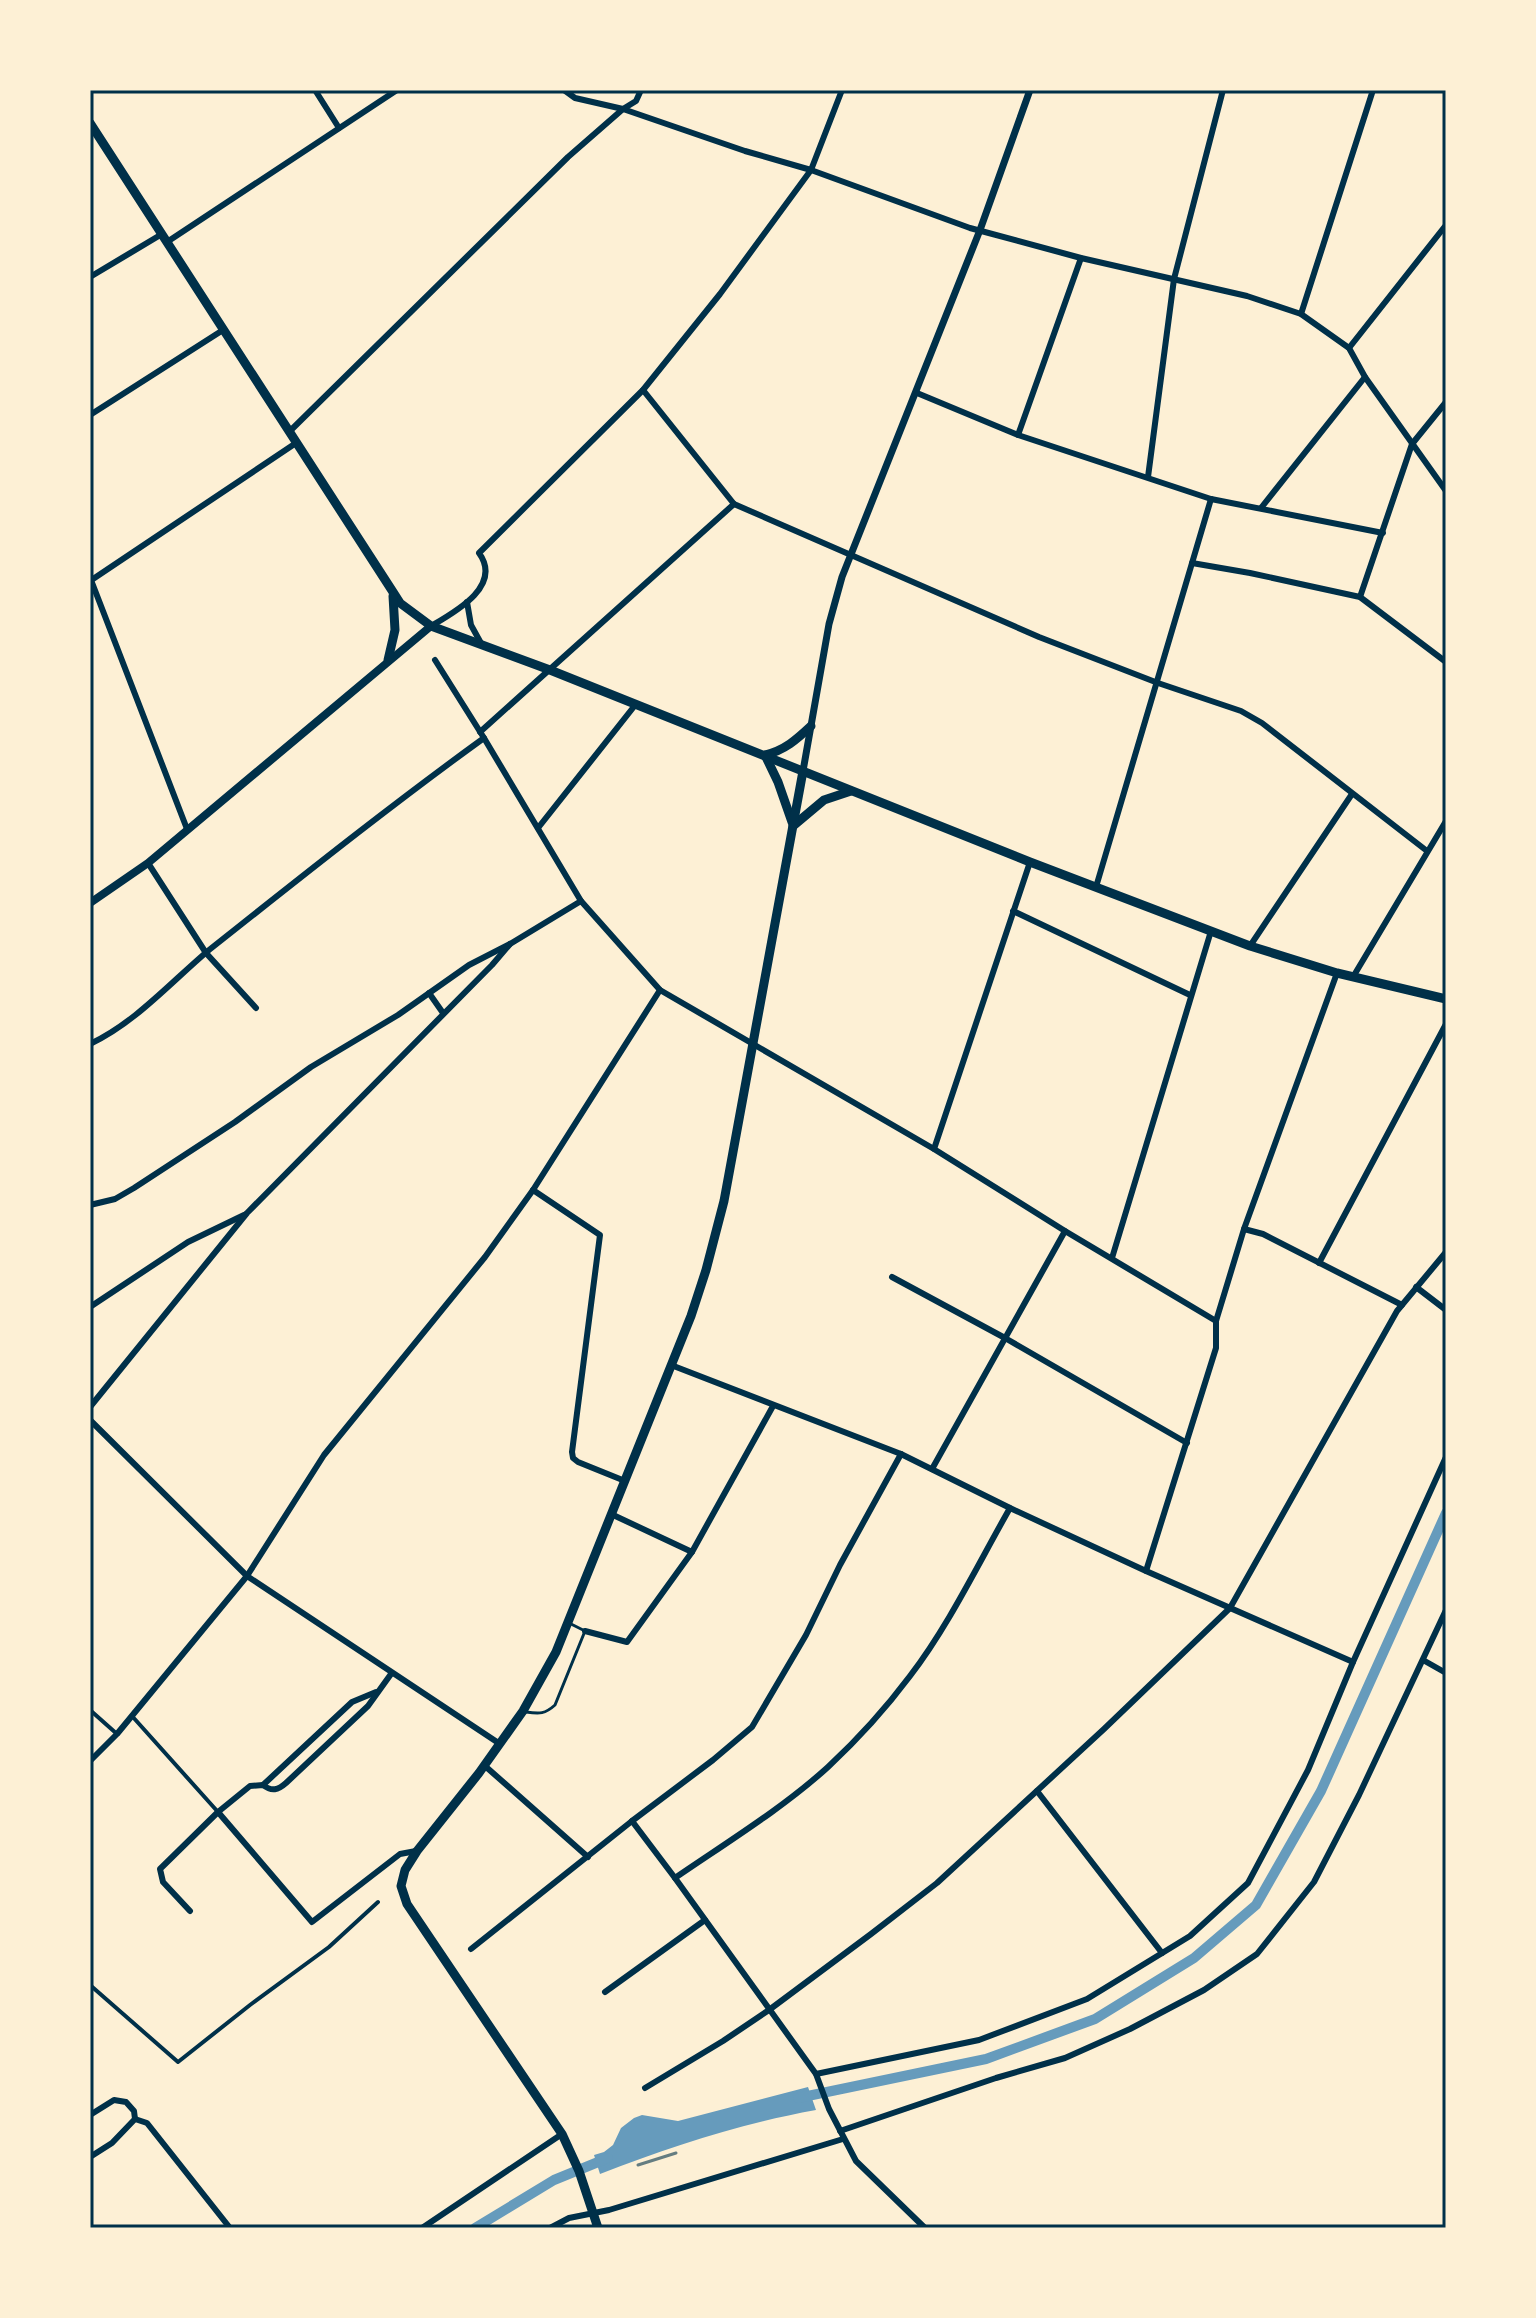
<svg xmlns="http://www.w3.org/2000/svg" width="1536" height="2318" font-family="'Roboto Serif',serif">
	<rect width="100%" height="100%" fill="#fdf0d5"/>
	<path fill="#669bbc" d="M808,2087L816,2110C739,2124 673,2146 600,2174L594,2155L604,2152L613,2145L621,2128L634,2118L642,2115L678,2121Z"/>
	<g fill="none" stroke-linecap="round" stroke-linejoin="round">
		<g stroke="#669bbc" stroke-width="10">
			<polyline points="798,2098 986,2059 1095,2019 1194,1958 1256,1905 1321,1791 1446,1513"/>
			<polyline points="475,2228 554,2180 608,2158"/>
		</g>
		<path stroke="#003049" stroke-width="3" d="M526,1712C540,1714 545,1714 555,1705L585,1631L571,1624"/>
		<g stroke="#003049" stroke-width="4">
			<polyline points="90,1710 117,1734"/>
			<polyline points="132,1716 218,1812"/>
			<polyline points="90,1985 178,2062 250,2005 329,1947 378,1902"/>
		</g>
		<g stroke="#003049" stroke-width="6">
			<polyline points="315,90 339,128"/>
			<polyline points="564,90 575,98 623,109 745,151 811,170 970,228 1081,258 1247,296 1301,314 1349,348 1365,377 1446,491"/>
			<polyline points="167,242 397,90"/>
			<polyline points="90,277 162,234"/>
			<polyline points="1301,314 1373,90"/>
			<polyline points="1349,348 1446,225"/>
			<polyline points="643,390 734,504 1039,637 1158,683 1241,711 1262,723 1427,851"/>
			<polyline points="917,393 1018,435 1211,499 1383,533"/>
			<polyline points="90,415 223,330"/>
			<polyline points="289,432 568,157 623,109 636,101 641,90"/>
			<polyline points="1018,435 1081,258"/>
			<polyline points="1148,477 1174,279 1223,90"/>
			<polyline points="1261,508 1365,377"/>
			<polyline points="1192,563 1250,573 1360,597 1446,662"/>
			<polyline points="91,580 187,829"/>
			<polyline points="90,581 296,443"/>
			<polyline points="1360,597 1412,444 1446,402"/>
			<polyline points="467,602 471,625 482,645"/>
			<path d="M431,626C455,612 503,586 479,553L643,390L720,294L811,170L842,90"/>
			<polyline points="435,660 484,738 581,901 660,990 934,1149 1065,1231 1216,1321"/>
			<polyline points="480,732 734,504"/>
			<polyline points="538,828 636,704"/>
			<polyline points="148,863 206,953 256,1008"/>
			<polyline points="1096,887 1211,499"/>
			<polyline points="1013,911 1190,995"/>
			<polyline points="1250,946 1352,794"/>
			<polyline points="1353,977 1446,821"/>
			<polyline points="429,993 443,1013"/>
			<path d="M90,1044C135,1023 171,982 209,950C300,878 390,806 484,738"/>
			<polyline points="934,1149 1030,862"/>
			<polyline points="533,1190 600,1235 572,1452 573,1458 578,1462 625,1481"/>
			<polyline points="90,1205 115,1199 134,1188 235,1122 311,1067 398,1015 469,965 510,944 581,901"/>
			<polyline points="1244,1229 1263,1234 1402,1305"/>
			<polyline points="1112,1258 1211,931"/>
			<polyline points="1319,1263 1446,1024"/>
			<polyline points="892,1277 1005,1338 1187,1443"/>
			<polyline points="1416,1287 1446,1310"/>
			<polyline points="90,1307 188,1242 244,1215"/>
			<polyline points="671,1365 901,1454 1010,1508 1146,1571 1353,1662"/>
			<polyline points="90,1407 247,1213 492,965 510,944"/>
			<polyline points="90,1420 247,1576 500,1744"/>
			<polyline points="932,1469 1065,1231"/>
			<polyline points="611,1514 692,1552 773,1406"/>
			<polyline points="1146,1571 1216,1348 1216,1321 1244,1229 1337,973"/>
			<polyline points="585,1631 627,1642 692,1552"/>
			<polyline points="1423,1660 1446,1673"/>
			<polyline points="90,1761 117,1734 247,1576 324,1455 485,1257 533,1190 660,990"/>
			<polyline points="485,1766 588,1857"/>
			<polyline points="263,1785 352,1702 376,1692"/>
			<polyline points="1037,1791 1162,1953"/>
			<polyline points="218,1812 312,1922 400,1854 416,1851"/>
			<polyline points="632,1821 675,1878 816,2074 829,2109 856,2161 925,2228"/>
			<path d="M675,1878C726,1843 783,1808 828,1767C858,1739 886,1708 910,1676C949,1625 978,1564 1010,1508"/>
			<path d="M190,1911L163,1882L160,1869L218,1812L250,1786L263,1785C272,1792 278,1790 286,1783L368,1706L391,1674"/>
			<polyline points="471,1949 632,1821 713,1760 752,1727 806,1635 840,1565 901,1454"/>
			<polyline points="605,1992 705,1920"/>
			<polyline points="816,2074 979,2040 1087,1999 1190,1936 1248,1883 1308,1770 1353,1662 1446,1457"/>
			<polyline points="645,2088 723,2041 769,2010 871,1934 937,1883 1104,1729 1230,1608 1397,1311 1446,1252"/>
			<polyline points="90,2115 114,2100 126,2102 134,2111 135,2119"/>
			<polyline points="135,2119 147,2123 230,2228"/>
			<polyline points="840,2131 996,2078 1065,2058 1130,2029 1204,1990 1257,1954 1314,1882 1359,1795 1446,1610"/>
			<polyline points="90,2157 112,2143 135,2119"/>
			<polyline points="422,2228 562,2134"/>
			<polyline points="550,2228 569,2218 609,2210 843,2139"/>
		</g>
		<polyline stroke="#003049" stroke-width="7" points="803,771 829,624 842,577 980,230 1030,90"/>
		<polyline stroke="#003049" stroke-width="8" points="90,903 148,863 431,626"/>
		<g stroke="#003049" stroke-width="9">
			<polyline points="90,123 393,592 400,603 431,626 550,670 1030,862 1250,946 1337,973 1446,999"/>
			<polyline points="388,660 395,630 393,596"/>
			<polyline points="765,755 778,782 792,822"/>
			<path d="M765,755C785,750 796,740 811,726"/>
			<polyline points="793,826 824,800 851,791"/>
			<polyline points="598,2228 579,2171 562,2134 407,1904 401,1886 405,1870 417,1851 479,1773 523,1711 556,1652 691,1316 706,1270 724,1201 803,771"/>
		</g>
		<polyline stroke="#657d81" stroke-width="3" points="638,2165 676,2153"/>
	</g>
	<rect width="1536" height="2318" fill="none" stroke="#fdf0d5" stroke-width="184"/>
	<rect x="92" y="92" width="1352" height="2134" fill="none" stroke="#003049" stroke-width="3"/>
</svg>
